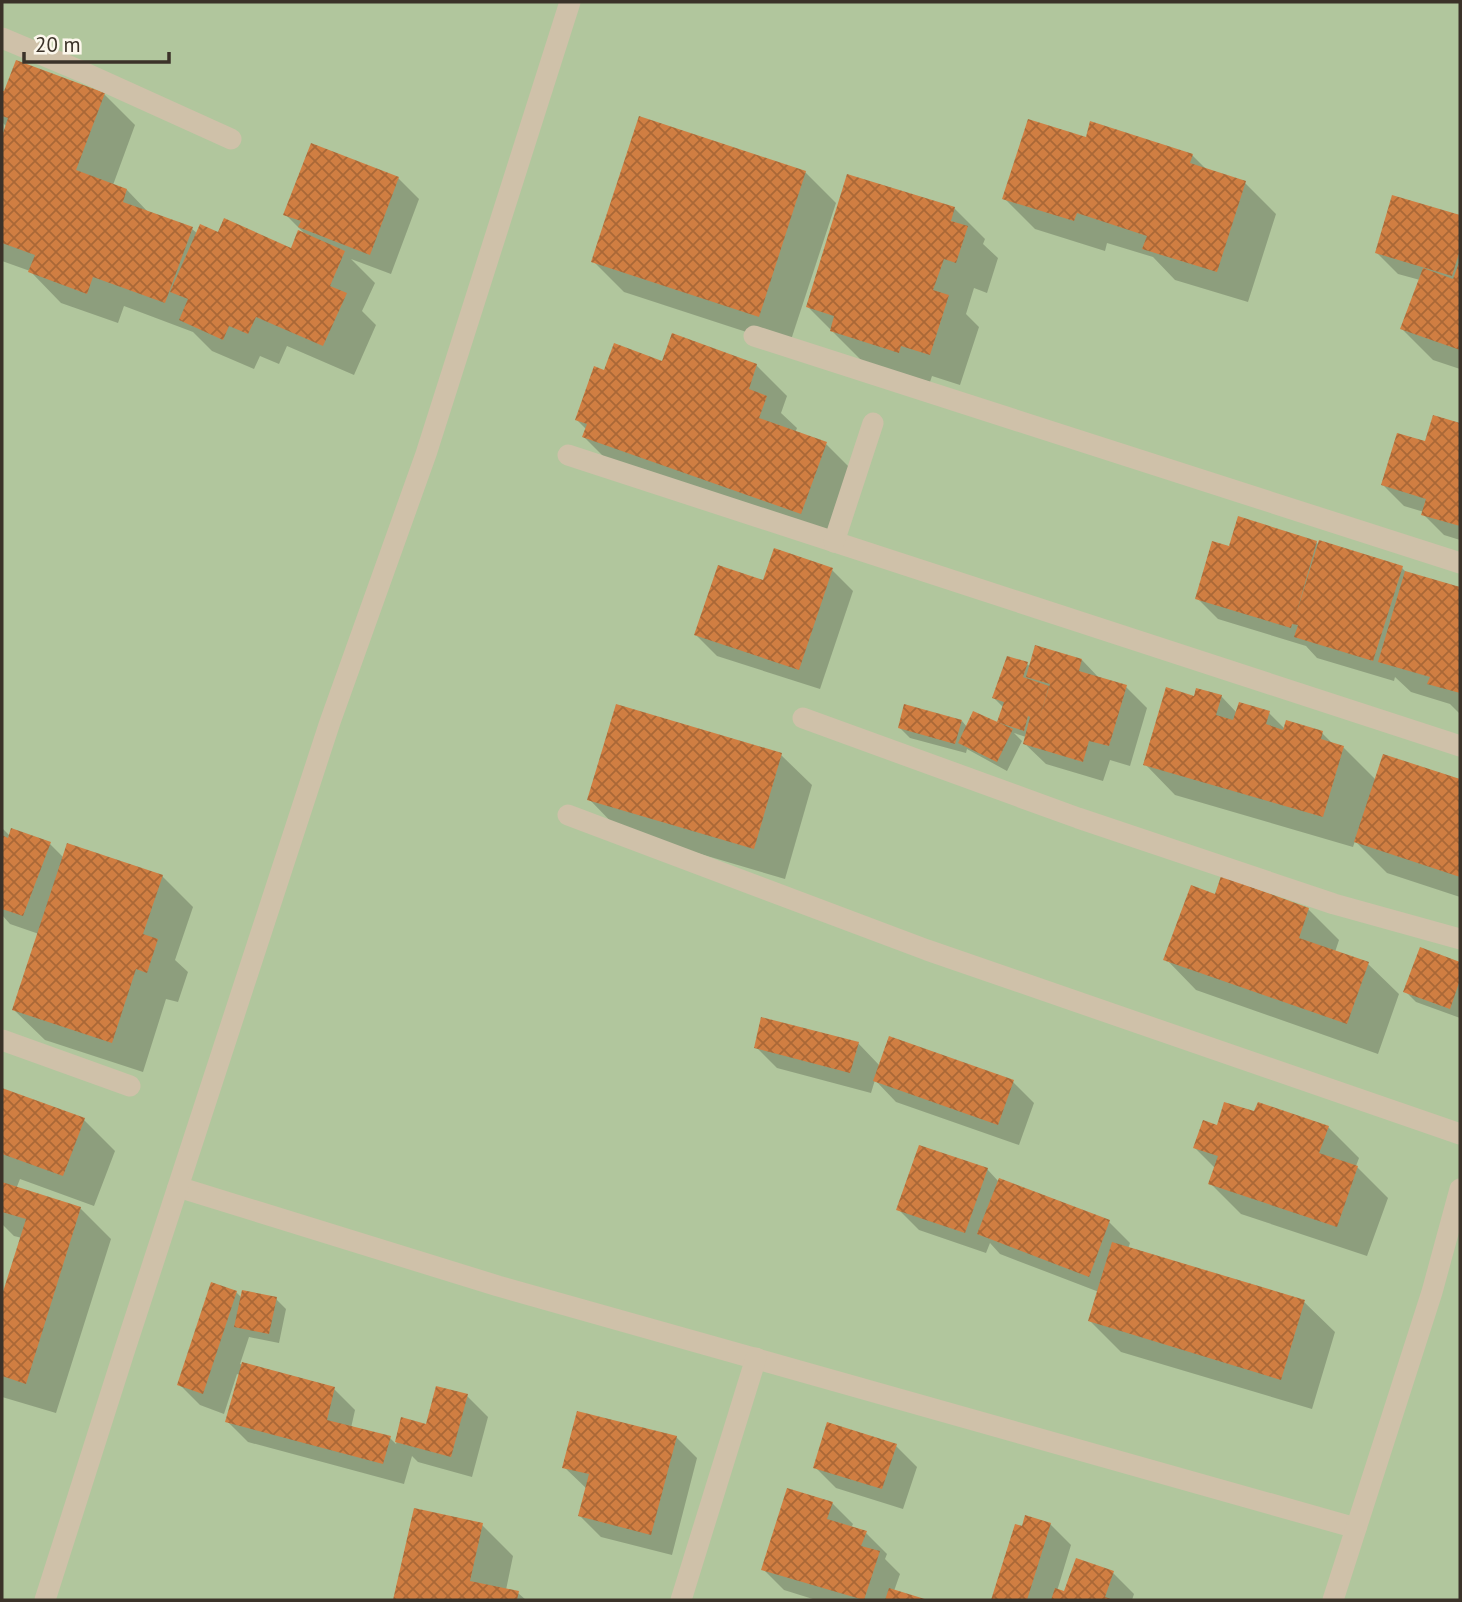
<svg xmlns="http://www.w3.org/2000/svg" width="1462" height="1602" font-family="'PT Sans',sans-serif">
	<defs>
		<pattern id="building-cross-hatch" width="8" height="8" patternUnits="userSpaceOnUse" patternTransform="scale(1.75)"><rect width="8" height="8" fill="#d07e42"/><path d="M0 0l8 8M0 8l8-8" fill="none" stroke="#aa6837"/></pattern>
	</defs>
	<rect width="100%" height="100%" fill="#f5efdf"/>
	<rect fill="#b1c69d" x="2" y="2" width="1458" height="1598"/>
	<g fill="#0003">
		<polygon points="2,93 104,94 135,125 113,185 127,190 149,213 192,229 198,234 218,234 291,250 307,236 285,214 398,178 419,199 391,274 351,259 375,283 362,311 376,325 354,375 287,346 279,364 260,356 254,369 212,351 193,332 124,306 118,323 61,303 30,271 2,261 2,141 7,127 2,122"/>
		<polygon points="1192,155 1208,171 1245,183 1276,214 1248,302 1175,280 1153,257 1107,243 1105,251 1035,229 1004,198"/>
		<polygon points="805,172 836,203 789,346 624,292 593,261"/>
		<polygon points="1394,197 1460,217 1460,369 1433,360 1402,329 1420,280 1398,274 1377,253"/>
		<polygon points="954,208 985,239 983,244 998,258 987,293 974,288 966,314 979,327 960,385 932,376 930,382 862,361 808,307"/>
		<polygon points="663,363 756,365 787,396 781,413 797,428 795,433 826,444 857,475 832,544 615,468 584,437 587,430 577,420 605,372"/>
		<polygon points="1434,417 1460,425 1460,540 1444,535 1423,514 1424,512 1404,506 1383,485 1426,444"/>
		<polygon points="1316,542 1319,545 1402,568 1407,573 1460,589 1460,714 1450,704 1411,692 1395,677 1394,681 1317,658 1306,646 1218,619 1197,598 1230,549"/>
		<polygon points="832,570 853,591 820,689 717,656 696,635 764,582"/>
		<polygon points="1082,660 1101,680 1126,687 1147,708 1130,766 1110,760 1103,781 1046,764 1024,743 1026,737 1014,733 1022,741 1007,771 967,749 966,753 910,738 900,728 962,721 967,727 998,725 1004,708 994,698 1027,664 1031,667"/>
		<polygon points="1221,696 1237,713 1269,713 1285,729 1322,733 1334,745 1343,747 1376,780 1384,756 1460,781 1460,897 1387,873 1355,841 1353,847 1175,795 1145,764 1195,698"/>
		<polygon points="781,755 812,785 785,879 619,830 589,799"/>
		<polygon points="2,828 10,836 50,844 64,858 162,876 193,907 175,960 188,972 178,1002 166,999 143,1072 45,1040 14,1010 39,934 10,924 2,915"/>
		<polygon points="1308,909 1339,940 1335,952 1368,964 1399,994 1378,1054 1196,990 1166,959"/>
		<polygon points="1421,949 1460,964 1460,1018 1416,1002 1405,991"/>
		<polygon points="890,1039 1013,1082 1034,1103 1019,1145 896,1102 875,1080 871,1093 777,1068 756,1047 858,1043 880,1066"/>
		<polygon points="2,1090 84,1120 115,1151 94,1206 20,1179 16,1189 80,1208 111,1239 56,1413 2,1397 2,1301 22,1238 14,1236 2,1224"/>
		<polygon points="1255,1113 1328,1127 1359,1158 1356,1166 1388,1198 1367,1256 1241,1214 1210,1183 1215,1168 1195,1148 1218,1127"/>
		<polygon points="987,1169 999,1182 1109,1222 1130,1243 1128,1249 1304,1302 1335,1332 1312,1409 1121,1352 1090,1321 1099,1292 1000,1254 990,1243 986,1253 919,1230 898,1209"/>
		<polygon points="236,1292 242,1298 276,1299 286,1309 279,1343 249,1337 240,1364 334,1389 355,1410 351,1428 390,1438 396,1444 403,1419 427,1426 467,1396 488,1417 472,1477 418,1462 412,1456 404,1484 248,1442 227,1421 240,1375 237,1374 224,1414 200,1405 179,1384"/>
		<polygon points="676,1437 697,1458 672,1555 601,1537 580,1516 587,1489 564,1467"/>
		<polygon points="896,1446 917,1467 903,1509 836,1488 815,1467"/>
		<polygon points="832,1503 853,1524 851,1528 866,1533 887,1554 885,1559 900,1574 894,1591 924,1600 816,1600 784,1590 763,1569"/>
		<polygon points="415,1510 482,1525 513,1556 506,1590 518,1593 526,1600 395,1600"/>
		<polygon points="1050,1524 1071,1545 1057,1591 1065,1593 1113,1573 1134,1594 1132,1600 993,1600 1016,1526"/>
	</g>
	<g fill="url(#building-cross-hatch)">
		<polygon points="16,60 105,93 76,170 127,189 123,202 193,227 165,303 93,277 87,294 28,272 35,255 2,243 2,136 8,118 2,116 2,91 4,91"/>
		<polygon points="639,116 806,171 759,317 591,262"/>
		<polygon points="1028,119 1086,137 1090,121 1193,154 1190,163 1246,181 1217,272 1142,249 1147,236 1077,213 1074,221 1002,199"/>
		<polygon points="311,143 399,177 370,255 298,227 301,221 283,215"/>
		<polygon points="847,174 955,207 951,221 968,226 956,263 944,259 933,290 949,295 930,355 901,346 899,353 830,331 834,316 806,307"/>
		<polygon points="1392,195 1460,215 1460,250 1452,276 1375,253"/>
		<polygon points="224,218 291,248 298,230 345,251 330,286 347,293 323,346 256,317 248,334 229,326 223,340 179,320 188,299 170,292 200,224 218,232"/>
		<polygon points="1460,260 1460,350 1400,329 1423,268 1453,279"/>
		<polygon points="672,333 757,364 749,389 767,396 759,418 827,442 801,514 582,437 587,424 575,420 594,366 604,370 614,343 662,361"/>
		<polygon points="1433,415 1460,423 1460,526 1421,515 1426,499 1381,485 1397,433 1425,441"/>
		<polygon points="1238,516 1317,541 1295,618 1319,540 1403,566 1373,661 1294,637 1298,625 1292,624 1291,628 1195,599 1212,541 1229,546"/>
		<polygon points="774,548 833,568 799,670 694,635 718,565 763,580"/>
		<polygon points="1405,571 1460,587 1460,693 1427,684 1430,677 1378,662"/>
		<polygon points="1035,645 1082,659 1079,671 1127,685 1109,746 1089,741 1083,762 1023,744 1030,717 1028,716 1024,731 997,722 1004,702 992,698 1007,656 1028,662 1023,677 1049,686 1039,720 1050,684 1026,677"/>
		<polygon points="1166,687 1194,696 1196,688 1222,695 1216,715 1233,720 1239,702 1270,711 1266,724 1283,730 1286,720 1323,731 1321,739 1344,746 1323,817 1143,765"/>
		<polygon points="616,704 782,753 754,849 587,800"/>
		<polygon points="904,704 962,720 955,744 898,728"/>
		<polygon points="973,711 1013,729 997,762 958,743"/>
		<polygon points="1383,754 1460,779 1460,877 1354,842"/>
		<polygon points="11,828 51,842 23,916 2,909 2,835 8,838"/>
		<polygon points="67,843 163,875 143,934 158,939 147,973 136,969 112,1043 12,1010"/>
		<polygon points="1221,876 1309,908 1299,938 1369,962 1347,1024 1163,960 1191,885 1215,894"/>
		<polygon points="1420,947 1460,962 1460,980 1450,1009 1403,992"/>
		<polygon points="761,1017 859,1042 850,1073 754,1048"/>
		<polygon points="889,1036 1014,1080 998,1125 873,1081"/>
		<polygon points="2,1088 85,1118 63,1176 2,1154"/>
		<polygon points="1224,1102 1254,1111 1258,1102 1329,1126 1319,1153 1358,1166 1337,1227 1208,1184 1218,1156 1193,1148 1203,1120 1217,1125"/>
		<polygon points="919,1145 988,1168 965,1233 896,1210"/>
		<polygon points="999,1178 1110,1220 1089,1277 977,1234"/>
		<polygon points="2,1182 81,1207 26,1384 2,1376 2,1295 26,1219 2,1212"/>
		<polygon points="1112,1242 1305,1300 1281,1380 1088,1321"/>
		<polygon points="211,1282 237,1291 203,1394 177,1385"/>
		<polygon points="242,1290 277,1297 269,1334 234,1327"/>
		<polygon points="242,1362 335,1387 327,1420 391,1436 383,1464 225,1422"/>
		<polygon points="436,1386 468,1394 451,1457 395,1442 401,1417 426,1424"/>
		<polygon points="577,1411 677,1436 651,1535 578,1516 589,1474 562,1468"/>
		<polygon points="827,1422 897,1444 882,1489 813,1468"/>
		<polygon points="787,1488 833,1502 827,1519 867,1531 861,1546 880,1551 864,1600 761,1570"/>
		<polygon points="414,1508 483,1523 470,1581 519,1591 517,1600 393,1600"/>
		<polygon points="1025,1515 1051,1523 1027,1600 991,1600 1015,1524 1022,1526"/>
		<polygon points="1076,1558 1114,1571 1105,1597 1114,1600 1051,1600 1055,1588 1064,1591"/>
		<polygon points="889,1588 928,1600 885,1600"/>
	</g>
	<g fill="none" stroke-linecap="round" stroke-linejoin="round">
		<g stroke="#cfc1a9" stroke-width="21">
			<polyline points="754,336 1460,563"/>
			<polyline points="2,1040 130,1086"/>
		</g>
		<g stroke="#cfc1a9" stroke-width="21">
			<polyline points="2,38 83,72 231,139"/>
			<polyline points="568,455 1460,746"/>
			<polyline points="834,542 873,423"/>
			<polyline points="803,718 1078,818 1334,904 1460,939"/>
			<polyline points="568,815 927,950 1460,1134"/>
			<polyline points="178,1187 498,1286 1356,1528"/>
			<polyline points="45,1600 124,1352 330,722 426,454 570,2"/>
			<polyline points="681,1600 756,1358"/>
			<polyline points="1333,1600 1432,1292 1460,1189"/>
		</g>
	</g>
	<rect width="1462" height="1602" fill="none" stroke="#3b3229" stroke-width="7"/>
	<path d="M24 52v10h145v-10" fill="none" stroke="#3b3229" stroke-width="3.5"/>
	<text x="35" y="52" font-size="21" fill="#3b3229" stroke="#fcf7ec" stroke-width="5" paint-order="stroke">20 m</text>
</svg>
